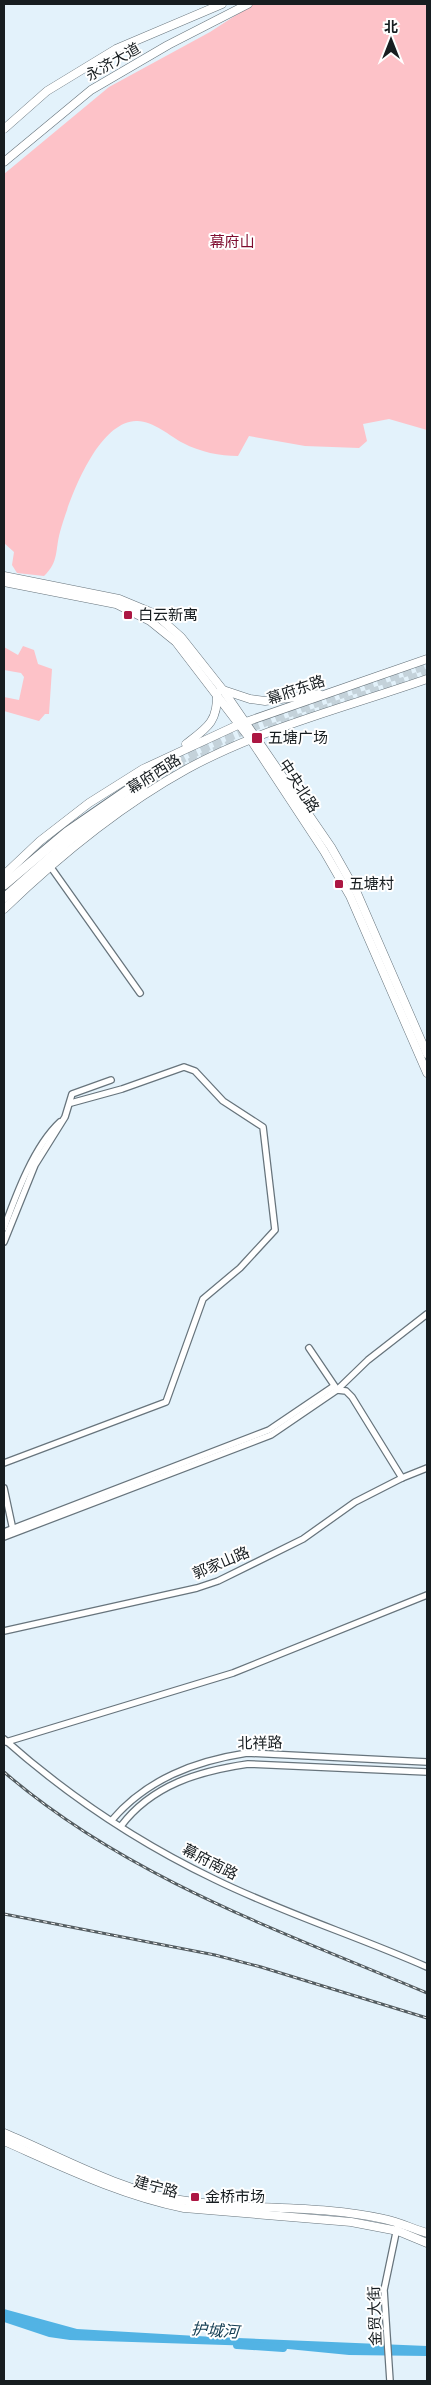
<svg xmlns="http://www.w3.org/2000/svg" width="431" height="2385" font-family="Arial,'Noto Sans SC',sans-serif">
	<rect width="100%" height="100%" fill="#e3f2fb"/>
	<g fill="#fdc2c8">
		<path d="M253,4H427V430L389,419L363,424L367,441L359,448L305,446L249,436L238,456C220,456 200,452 183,443C170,436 152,420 136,421C97,422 69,500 60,532C55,550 59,562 44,576L17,573L12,565L14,552L4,543V174L109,87L210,32Z"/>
		<polygon points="23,646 34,650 38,664 52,669 49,714 45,714 39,721 4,711 4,697 19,700 24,677 21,673 4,670 4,647 18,655"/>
	</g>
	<polygon fill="#52b3e4" points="4,2309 77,2329 214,2337 427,2346 427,2356 349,2355 257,2346 70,2340 49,2337 4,2322"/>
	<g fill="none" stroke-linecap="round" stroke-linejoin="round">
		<polyline stroke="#52b3e4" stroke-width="8" points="237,2345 283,2348"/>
		<g stroke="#c4d2da" stroke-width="9" stroke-dasharray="9 4.5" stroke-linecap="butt">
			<polyline points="269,729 427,673"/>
			<path d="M141,781C230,729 330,698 427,665"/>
			<polyline points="143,790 176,769 238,741"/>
		</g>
		<defs>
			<g id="minor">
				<polyline points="50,866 140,993"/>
				<path d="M4,1228C16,1195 34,1146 60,1122"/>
				<polyline points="4,1242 35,1165 65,1117 72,1094 111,1080"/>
				<polyline points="309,1348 336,1388"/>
				<polyline points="337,1390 346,1391 352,1397 402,1478"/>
				<polyline points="4,1463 166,1402 203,1299 240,1268 275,1230 263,1127 223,1101 195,1071 184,1067 122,1089 71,1103"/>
				<polyline points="4,1488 13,1530"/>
				<polyline points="4,1532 269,1430 334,1386"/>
				<polyline points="4,1537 271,1435 337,1390 368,1360 427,1314"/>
				<polyline points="4,1631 197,1588 218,1581 303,1539 355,1502 402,1478 427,1468"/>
				<path d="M4,1739C66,1794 139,1843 214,1879C283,1913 357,1936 427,1967"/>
				<polyline points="6,1742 233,1673 427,1595"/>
				<path d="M112,1820C147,1779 195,1761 247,1753L427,1762"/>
				<path d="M121,1826C152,1785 199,1771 248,1764L427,1772"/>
				<polyline points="390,2381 384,2290 397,2228"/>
			</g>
			<g id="major">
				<polyline points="4,129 47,91 116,49 222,4"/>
				<polyline points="4,162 91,90 168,45 248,4"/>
				<polyline points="4,576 119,599 155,614 181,637 223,690 331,847 357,893 427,1054"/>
				<polyline points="4,582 116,604 150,621 176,642 251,740 324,851 350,896 427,1073"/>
				<polyline points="223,690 250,699 265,701 319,694"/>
				<path d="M186,744C207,728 218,722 217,693"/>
				<polyline points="4,875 40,841 89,803 143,769 240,724 427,659"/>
				<path d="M4,909C59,856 120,806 187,769C262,728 347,707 427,679"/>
				<path d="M4,2133C61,2157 118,2190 180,2200C248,2211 317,2204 384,2219C399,2222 413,2229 427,2233"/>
				<path d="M4,2141C63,2167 120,2195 184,2208L351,2222L398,2231L427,2243"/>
			</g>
			<g id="highway">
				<polyline points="4,885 67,832 141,781"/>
				<polyline points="4,898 72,838 143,790"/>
			</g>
		</defs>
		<use href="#minor" stroke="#67747c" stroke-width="8"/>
		<use href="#major" stroke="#67747c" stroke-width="9"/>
		<use href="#highway" stroke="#67747c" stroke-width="11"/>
		<use href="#minor" stroke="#fff" stroke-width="5.5"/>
		<use href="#major" stroke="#fff" stroke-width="8"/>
		<use href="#highway" stroke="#fff" stroke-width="9"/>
		<defs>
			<g id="rail">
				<path d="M4,1772C126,1877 280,1931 427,1993"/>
				<polyline points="4,1914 215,1955 261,1967 427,2018"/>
			</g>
		</defs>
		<use href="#rail" stroke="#545d61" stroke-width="3"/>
		<use href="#rail" stroke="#fff" stroke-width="1" stroke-dasharray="4" stroke-linecap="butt"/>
	</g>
	<g fill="#ac1743" stroke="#fff" stroke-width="2">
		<rect x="123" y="610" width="10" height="10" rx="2.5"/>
		<rect x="251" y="732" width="12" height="12" rx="2.5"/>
		<rect x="334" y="879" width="10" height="10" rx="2.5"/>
		<rect x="190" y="2192" width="10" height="10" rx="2.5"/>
	</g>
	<g text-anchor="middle" stroke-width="4" stroke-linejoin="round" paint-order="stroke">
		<g font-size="15" fill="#171d20" stroke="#fff">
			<text transform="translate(113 62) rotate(-30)" y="5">永济大道</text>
			<text transform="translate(296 690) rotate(-19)" y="5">幕府东路</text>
			<text transform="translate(154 774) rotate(-32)" y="5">幕府西路</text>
			<text transform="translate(299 786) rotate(57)" y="5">中央北路</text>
			<text transform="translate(221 1563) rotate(-23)" y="5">郭家山路</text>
			<text transform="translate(260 1743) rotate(-1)" y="5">北祥路</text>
			<text transform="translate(210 1862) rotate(27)" y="5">幕府南路</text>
			<text transform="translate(156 2187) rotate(15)" y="5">建宁路</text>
			<text transform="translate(375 2316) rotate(-92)" y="5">金贸大街</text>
		</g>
		<g font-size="15" fill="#7e0c2f" stroke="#fff">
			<text x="232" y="247">幕府山</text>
		</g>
		<g font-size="15" fill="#171d20" stroke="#fff" text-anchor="start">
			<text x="138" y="620">白云新寓</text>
			<text x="268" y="743">五塘广场</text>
			<text x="349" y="889">五塘村</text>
			<text x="205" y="2202">金桥市场</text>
		</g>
		<g font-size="16" font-style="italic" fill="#174055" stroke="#fff">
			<text transform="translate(215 2330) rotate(4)" y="6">护城河</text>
		</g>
	</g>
	<rect width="431" height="2385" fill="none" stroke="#171d20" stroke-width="10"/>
	<g transform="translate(391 40)" stroke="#ffffff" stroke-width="4" paint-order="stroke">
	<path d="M0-4L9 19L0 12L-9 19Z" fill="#171d20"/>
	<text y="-8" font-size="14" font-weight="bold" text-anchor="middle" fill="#171d20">北</text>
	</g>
</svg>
